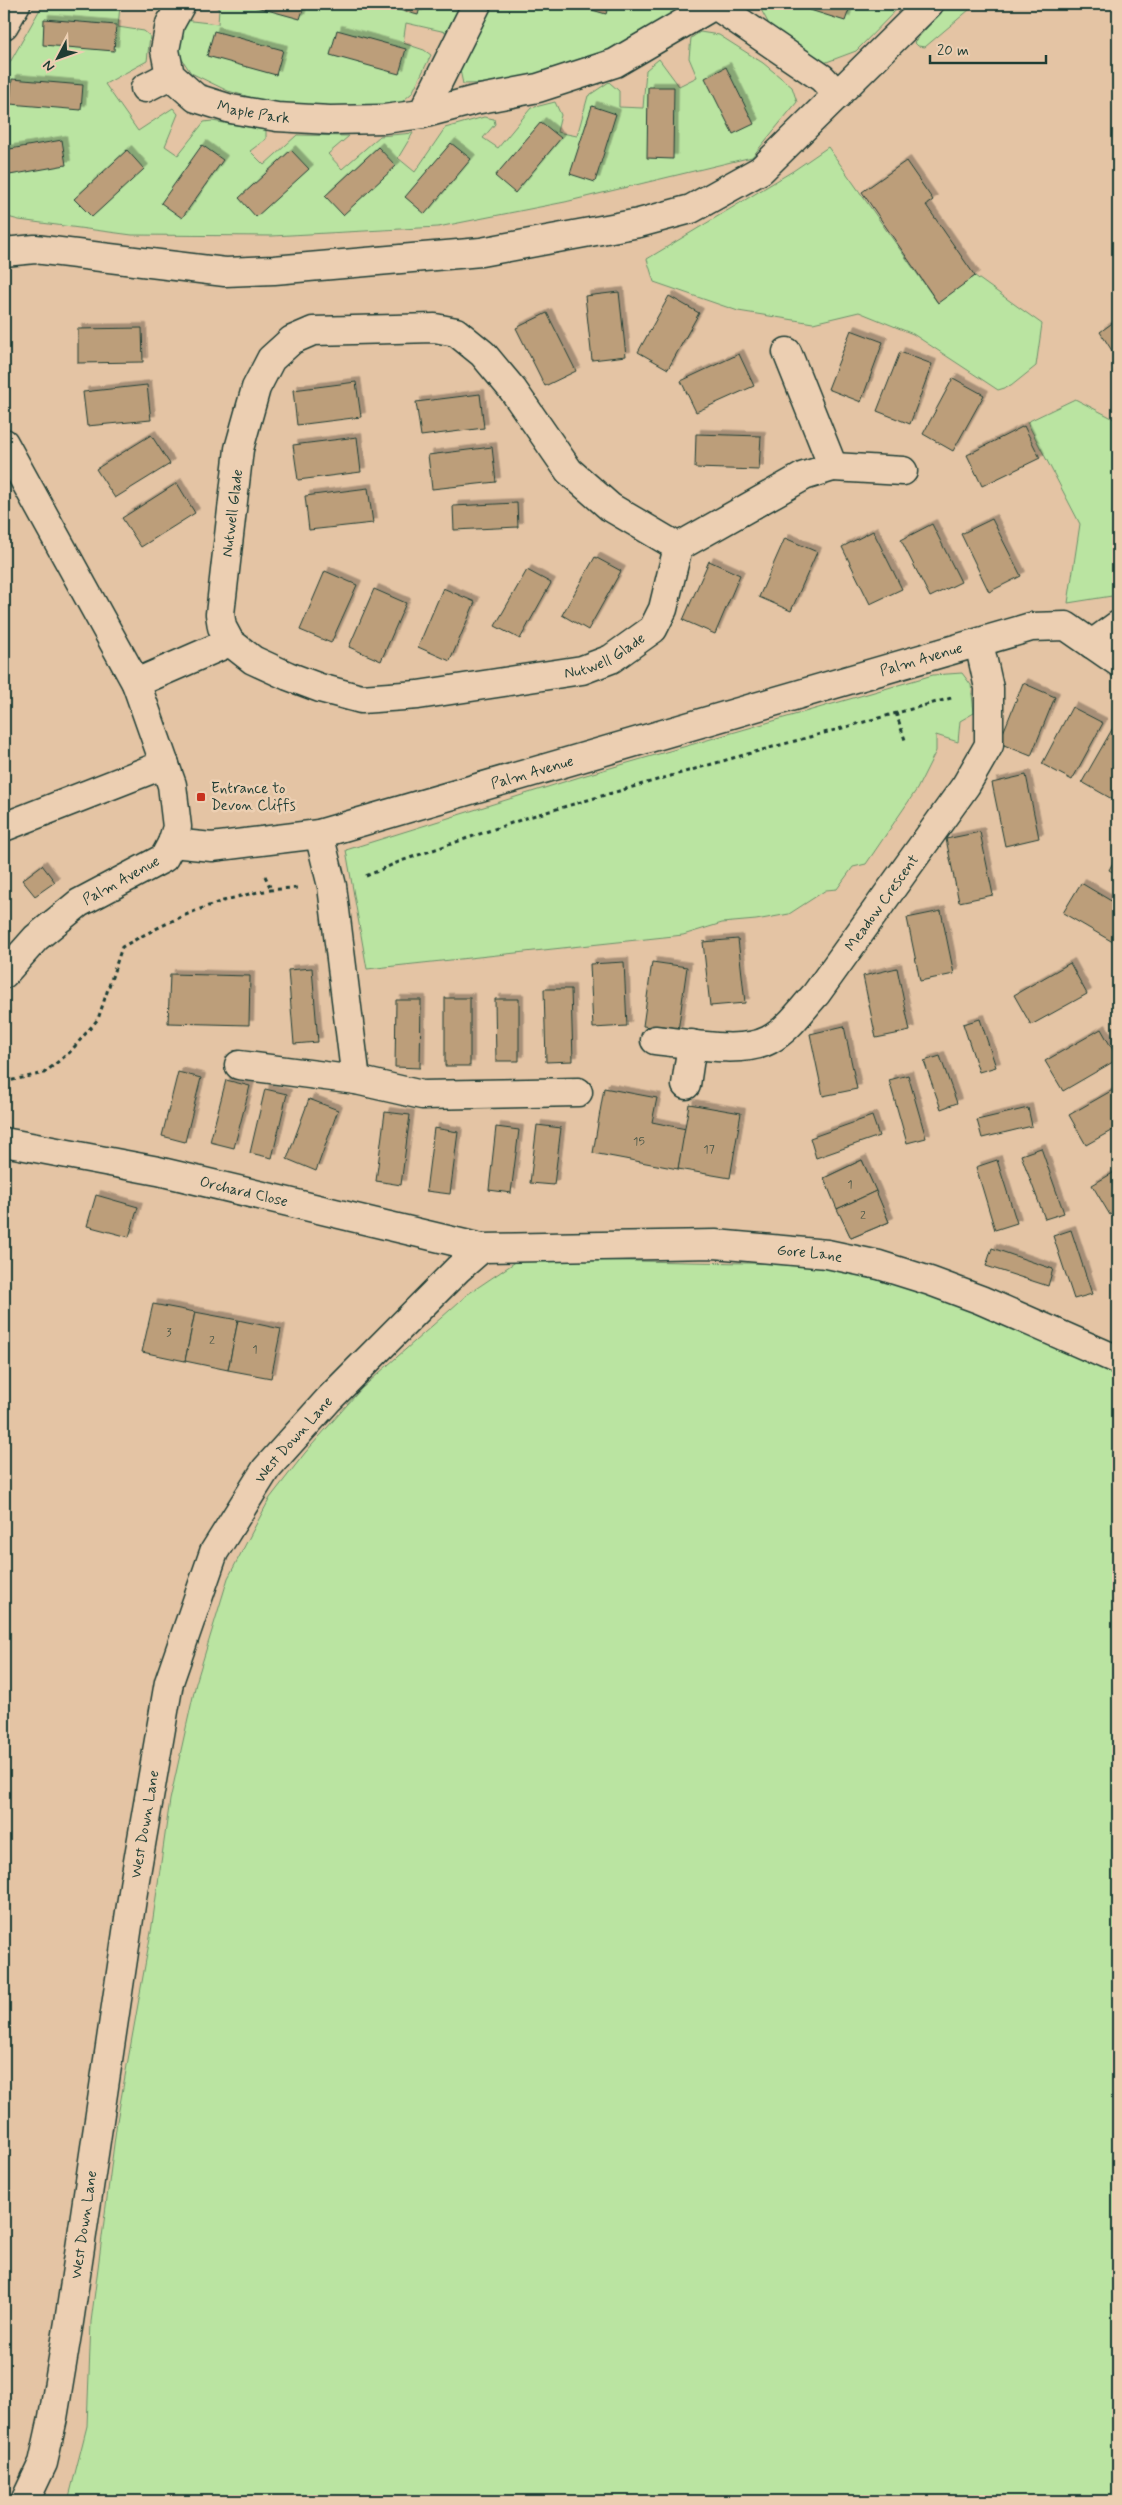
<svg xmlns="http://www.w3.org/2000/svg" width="1122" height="2505" font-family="Mynerve,sans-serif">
	<defs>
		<filter id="shadow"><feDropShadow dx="4.5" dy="-4.5" stdDeviation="0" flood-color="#0004"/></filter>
	</defs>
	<rect width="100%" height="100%" fill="#e4c4a4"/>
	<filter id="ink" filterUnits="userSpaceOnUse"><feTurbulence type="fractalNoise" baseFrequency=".02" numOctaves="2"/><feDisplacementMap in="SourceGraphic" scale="10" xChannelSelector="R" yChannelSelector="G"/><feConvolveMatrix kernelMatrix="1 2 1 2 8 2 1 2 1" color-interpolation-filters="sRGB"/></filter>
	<g filter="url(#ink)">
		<g fill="#bae4a1" stroke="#6c906a">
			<polygon points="43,4 155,4 143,7 120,6 118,27 144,31 150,36 147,61 105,84 138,131 173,108 178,114 165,146 178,155 204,122 212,121 266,130 266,139 250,151 264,165 297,135 349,136 328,154 342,169 380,136 413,133 398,158 415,172 445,128 484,117 494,119 495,124 483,138 498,148 531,108 555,102 561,115 557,132 577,136 588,96 609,82 619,91 619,107 643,108 646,70 659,59 679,86 697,77 689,58 691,38 700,32 719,35 763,63 792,87 797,102 752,157 565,202 438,227 272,236 132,235 19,220 4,216 4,73"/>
			<polygon points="211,4 457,4 460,6 446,32 406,23 403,43 424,50 431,55 412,93 396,107 346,109 271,103 228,91 191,73 176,50 183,20 218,24 219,9"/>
			<polygon points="491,4 690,4 675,17 595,57 507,83 463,84 459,65"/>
			<polygon points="758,4 902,4 856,51 824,63 771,28"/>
			<polygon points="949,4 976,4 925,47 918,46 914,42"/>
			<polygon points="828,147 937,302 975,276 1042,324 1036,366 1011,386 998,390 913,334 859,312 813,323 738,311 654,282 647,259 793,171"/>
			<polygon points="1075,399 1118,421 1118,595 1068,603 1080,524 1027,422"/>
			<polygon points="962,673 971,685 974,713 960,721 958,742 936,735 936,751 917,789 866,864 853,867 837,889 826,890 789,914 756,920 722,923 683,935 367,969 346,850 586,775 933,675"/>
			<polygon points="520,1259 801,1264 889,1280 946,1298 1118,1372 1118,2501 68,2501 87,2426 91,2322 117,2121 151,1932 170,1800 196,1683 228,1578 270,1498 305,1453 361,1389 468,1294"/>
		</g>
		<g fill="#bc9e7a" stroke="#1f3d34" filter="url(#shadow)">
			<polygon points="245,4 305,4 300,19"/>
			<polygon points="376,4 421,4 418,15"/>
			<polygon points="571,4 609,4 606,14"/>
			<polygon points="791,4 851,4 845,21"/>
			<polygon points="44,19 116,25 114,51 43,45"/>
			<polygon points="337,30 406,49 399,74 330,55"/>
			<polygon points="214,31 283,50 276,75 207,56"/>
			<polygon points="726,67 754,124 733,134 705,78"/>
			<polygon points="12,79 83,85 81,110 10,104"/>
			<polygon points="648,87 674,87 673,159 647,158"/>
			<polygon points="592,106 616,114 595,182 570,174"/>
			<polygon points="541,122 561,138 515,193 495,176"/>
			<polygon points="62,140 66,165 4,176 4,150"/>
			<polygon points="451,143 471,159 425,214 405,197"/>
			<polygon points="202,145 223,160 182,218 161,203"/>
			<polygon points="378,147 396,166 343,215 325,196"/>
			<polygon points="127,150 144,169 92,217 74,199"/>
			<polygon points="291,150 309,169 256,217 239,198"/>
			<polygon points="906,161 933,200 926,205 975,276 938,303 862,192"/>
			<polygon points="619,292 626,356 592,360 585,296"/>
			<polygon points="669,296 699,313 668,369 638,352"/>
			<polygon points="547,313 576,371 545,386 516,328"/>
			<polygon points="1118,319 1118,360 1100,332"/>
			<polygon points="142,328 143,362 78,363 78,329"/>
			<polygon points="851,330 883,342 861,402 828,389"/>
			<polygon points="900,352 932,364 910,424 877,411"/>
			<polygon points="739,354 754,386 696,412 681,381"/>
			<polygon points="953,378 984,395 953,451 923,434"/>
			<polygon points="356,382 361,417 297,425 293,390"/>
			<polygon points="147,385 151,420 87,426 83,392"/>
			<polygon points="480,394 484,428 421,436 416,402"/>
			<polygon points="1024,426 1040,458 982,486 967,455"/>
			<polygon points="696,434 761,436 759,470 695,468"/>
			<polygon points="151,435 170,464 115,498 96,469"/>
			<polygon points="357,437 361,472 298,480 293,445"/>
			<polygon points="492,447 496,482 432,489 428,455"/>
			<polygon points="177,483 195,513 141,547 122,518"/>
			<polygon points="368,488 373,523 309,530 305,496"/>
			<polygon points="517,503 518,527 454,530 453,506"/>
			<polygon points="992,519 1021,576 989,592 961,534"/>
			<polygon points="932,524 961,582 930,597 901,540"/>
			<polygon points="873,531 902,589 870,604 842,547"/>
			<polygon points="785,538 817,552 791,611 759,597"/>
			<polygon points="595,557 621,571 588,630 562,615"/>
			<polygon points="709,561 740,575 715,634 683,620"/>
			<polygon points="527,570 551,583 520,639 495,626"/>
			<polygon points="325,571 357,585 331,643 300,630"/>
			<polygon points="443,588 475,602 450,661 418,647"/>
			<polygon points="374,589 406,603 381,661 349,647"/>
			<polygon points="1023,683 1055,697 1031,756 999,743"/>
			<polygon points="1072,707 1103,723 1072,780 1042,764"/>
			<polygon points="1114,726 1118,729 1118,789 1112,799 1082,782"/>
			<polygon points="1026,775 1039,838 1005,846 992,783"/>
			<polygon points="980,832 993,895 959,902 946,839"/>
			<polygon points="1118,853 1118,875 1109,870"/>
			<polygon points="42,865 55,882 35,896 22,880"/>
			<polygon points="1081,883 1118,905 1118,945 1063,913"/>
			<polygon points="941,911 954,974 920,981 907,918"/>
			<polygon points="738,939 745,1003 710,1006 703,942"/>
			<polygon points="624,962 627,1026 593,1028 590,964"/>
			<polygon points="652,962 687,967 678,1031 643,1026"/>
			<polygon points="1070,963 1087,994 1031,1025 1014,995"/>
			<polygon points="312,968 318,1042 294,1044 288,970"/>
			<polygon points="897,968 910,1031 876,1038 863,976"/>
			<polygon points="170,974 250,976 249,1025 168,1023"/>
			<polygon points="544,989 571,989 573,1061 546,1062"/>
			<rect x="445" y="998" width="25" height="68"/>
			<polygon points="495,999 519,999 519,1061 496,1061"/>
			<polygon points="396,1000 421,1000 420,1068 395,1067"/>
			<polygon points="980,1019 996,1067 979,1072 963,1024"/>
			<polygon points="844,1026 857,1089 823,1096 810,1034"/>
			<polygon points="1101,1029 1118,1059 1063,1091 1045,1061"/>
			<polygon points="940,1056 957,1103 941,1109 924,1061"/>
			<polygon points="178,1072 201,1078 185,1142 162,1136"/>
			<polygon points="908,1075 926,1138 907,1143 889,1080"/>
			<polygon points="226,1080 250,1086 234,1148 210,1142"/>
			<polygon points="1118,1087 1118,1127 1086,1145 1069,1115"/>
			<polygon points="604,1088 657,1098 652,1122 686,1129 678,1169 593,1153"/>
			<polygon points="265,1089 287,1094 272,1158 250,1153"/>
			<polygon points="309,1099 338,1110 316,1171 287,1159"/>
			<polygon points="689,1104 741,1113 730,1178 678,1169"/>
			<polygon points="1028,1108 1032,1126 982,1138 977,1120"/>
			<polygon points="385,1112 410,1115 401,1185 376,1181"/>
			<polygon points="872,1116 879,1136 816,1158 810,1138"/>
			<polygon points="537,1125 561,1128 554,1185 530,1183"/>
			<polygon points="496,1127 519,1130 511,1193 489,1190"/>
			<polygon points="434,1128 458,1132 450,1194 426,1191"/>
			<polygon points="1041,1148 1064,1213 1045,1219 1021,1155"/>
			<polygon points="862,1160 889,1222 851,1238 824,1178"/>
			<polygon points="862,1160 876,1191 837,1209 824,1178"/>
			<polygon points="997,1160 1017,1223 995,1230 976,1167"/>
			<polygon points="1118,1170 1118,1210 1110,1215 1092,1185"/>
			<polygon points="876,1191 889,1222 851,1238 837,1209"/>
			<polygon points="96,1195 138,1207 129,1237 87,1226"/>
			<polygon points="1071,1230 1092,1294 1074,1299 1053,1236"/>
			<polygon points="992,1248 1053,1269 1048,1286 986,1266"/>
			<polygon points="153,1304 195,1312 185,1361 142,1352"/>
			<polygon points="195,1312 238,1320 228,1370 185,1361"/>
			<polygon points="238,1320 281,1329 271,1378 228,1370"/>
		</g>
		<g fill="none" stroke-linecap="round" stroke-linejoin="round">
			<defs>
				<g id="minor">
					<path id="s1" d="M181,4L170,24L165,50L170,75L196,98L231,109L277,117L330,120L384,119L422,114L475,100L538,88L615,63L716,4"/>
					<polyline points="715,5 822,78 838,95"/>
					<polyline points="4,25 16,4"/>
					<polyline points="145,88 170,75"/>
					<polyline points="422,114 477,4"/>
					<polyline points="4,252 35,249 225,272 274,270 481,252 639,223 691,209 761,170 929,4"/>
					<polyline points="4,443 136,683 172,785 177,827 172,843 164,858 79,903 36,938 4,974"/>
					<polyline points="833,467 903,471"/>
					<path id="s2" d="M678,547L610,507L569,471L513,390L483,354L456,332L435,328L313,331L292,340L271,359L256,388L239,449L220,614L222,627L230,642L253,660L288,676L320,688L361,699L418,695L582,670L611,659L653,629L663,609L678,547L804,476L833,467L787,352"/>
					<polyline points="1092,644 1118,625"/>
					<polyline points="136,683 230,642"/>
					<polyline points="4,827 165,764"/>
					<polyline points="319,834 332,886 356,1080"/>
					<path id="s3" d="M172,843L212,847L319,834L1031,627L1066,626L1118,662"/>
					<path id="s4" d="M655,1040C687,1043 741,1055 769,1040C788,1030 802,1009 816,994L966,785L989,745V688L979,643"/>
					<polyline points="239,1065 356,1080 422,1095 578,1092"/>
					<polyline points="686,1085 692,1044"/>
					<path id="s5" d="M4,1142L158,1171L482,1248L715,1244L827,1254L879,1265L930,1281L981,1300L1118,1360"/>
					<path id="s6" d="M25,2501L43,2463L53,2418L69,2322L134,1885L169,1682L214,1552L266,1469L329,1399L458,1269L482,1248"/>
				</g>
			</defs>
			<use href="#minor" stroke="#1f3d34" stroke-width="31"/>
			<g stroke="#1f3d34" stroke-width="3" stroke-dasharray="4 4" stroke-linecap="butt">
				<polyline points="896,713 906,743"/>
				<polyline points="265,876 271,889"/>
				<polyline points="366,876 401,861 529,817 733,758 955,697"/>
				<path d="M4,1082L44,1073L70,1052L98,1019L122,947C175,917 236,889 298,888"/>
			</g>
			<use href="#minor" stroke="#eccfb2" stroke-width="28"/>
		</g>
	</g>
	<rect fill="#c8321e" stroke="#eccfb2" stroke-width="2" x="196" y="792" width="10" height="10" rx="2.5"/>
	<g text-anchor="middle" stroke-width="5" stroke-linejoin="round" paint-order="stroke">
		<g font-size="12" fill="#465546">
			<text x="639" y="1145">15</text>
			<text x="709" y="1153">17</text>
			<text x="850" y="1188">1</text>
			<text x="863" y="1219">2</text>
			<text x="169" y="1336">3</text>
			<text x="212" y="1344">2</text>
			<text x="255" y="1353">1</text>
		</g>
		<g font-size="15" fill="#1f3d34" stroke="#eccfb2">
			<text dy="5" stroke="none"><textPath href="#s1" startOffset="169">Maple Park</textPath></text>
			<text transform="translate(232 513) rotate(-83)" y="5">Nutwell Glade</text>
			<text dy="5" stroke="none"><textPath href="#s2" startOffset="1194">Nutwell Glade</textPath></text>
			<text dy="5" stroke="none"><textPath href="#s3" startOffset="775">Palm Avenue</textPath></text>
			<text dy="5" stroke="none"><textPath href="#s3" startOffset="370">Palm Avenue</textPath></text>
			<text transform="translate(121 880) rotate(-29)" y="5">Palm Avenue</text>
			<text dy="5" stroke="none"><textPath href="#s4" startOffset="294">Meadow Crescent</textPath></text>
			<text dy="5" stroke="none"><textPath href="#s5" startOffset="245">Orchard Close</textPath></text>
			<text dy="5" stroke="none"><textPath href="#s5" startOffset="818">Gore Lane</textPath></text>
			<text dy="5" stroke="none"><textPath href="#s6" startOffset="1109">West Down Lane</textPath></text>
			<text dy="5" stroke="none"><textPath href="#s6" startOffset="689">West Down Lane</textPath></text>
			<text dy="5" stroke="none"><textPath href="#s6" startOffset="284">West Down Lane</textPath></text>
		</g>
		<g font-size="15" fill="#1f3d34" stroke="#eccfb2" text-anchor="start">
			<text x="211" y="793">Entrance to<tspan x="211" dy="17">Devon Cliffs</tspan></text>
		</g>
	</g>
	<rect width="1122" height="2505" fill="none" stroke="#eccfb2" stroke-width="20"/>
	<rect x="10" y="10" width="1102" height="2485" fill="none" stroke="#1f3d34" stroke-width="2" filter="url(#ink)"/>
	<g transform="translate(58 58) rotate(229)" stroke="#eccfb2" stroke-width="4" paint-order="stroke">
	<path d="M0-4L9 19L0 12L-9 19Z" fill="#1f3d34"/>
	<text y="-8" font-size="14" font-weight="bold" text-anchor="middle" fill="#1f3d34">N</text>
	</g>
	<path d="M930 55v8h116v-8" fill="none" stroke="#1f3d34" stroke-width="2.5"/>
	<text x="937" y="55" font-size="15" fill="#1f3d34" stroke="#eccfb2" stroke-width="4" paint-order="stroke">20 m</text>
</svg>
